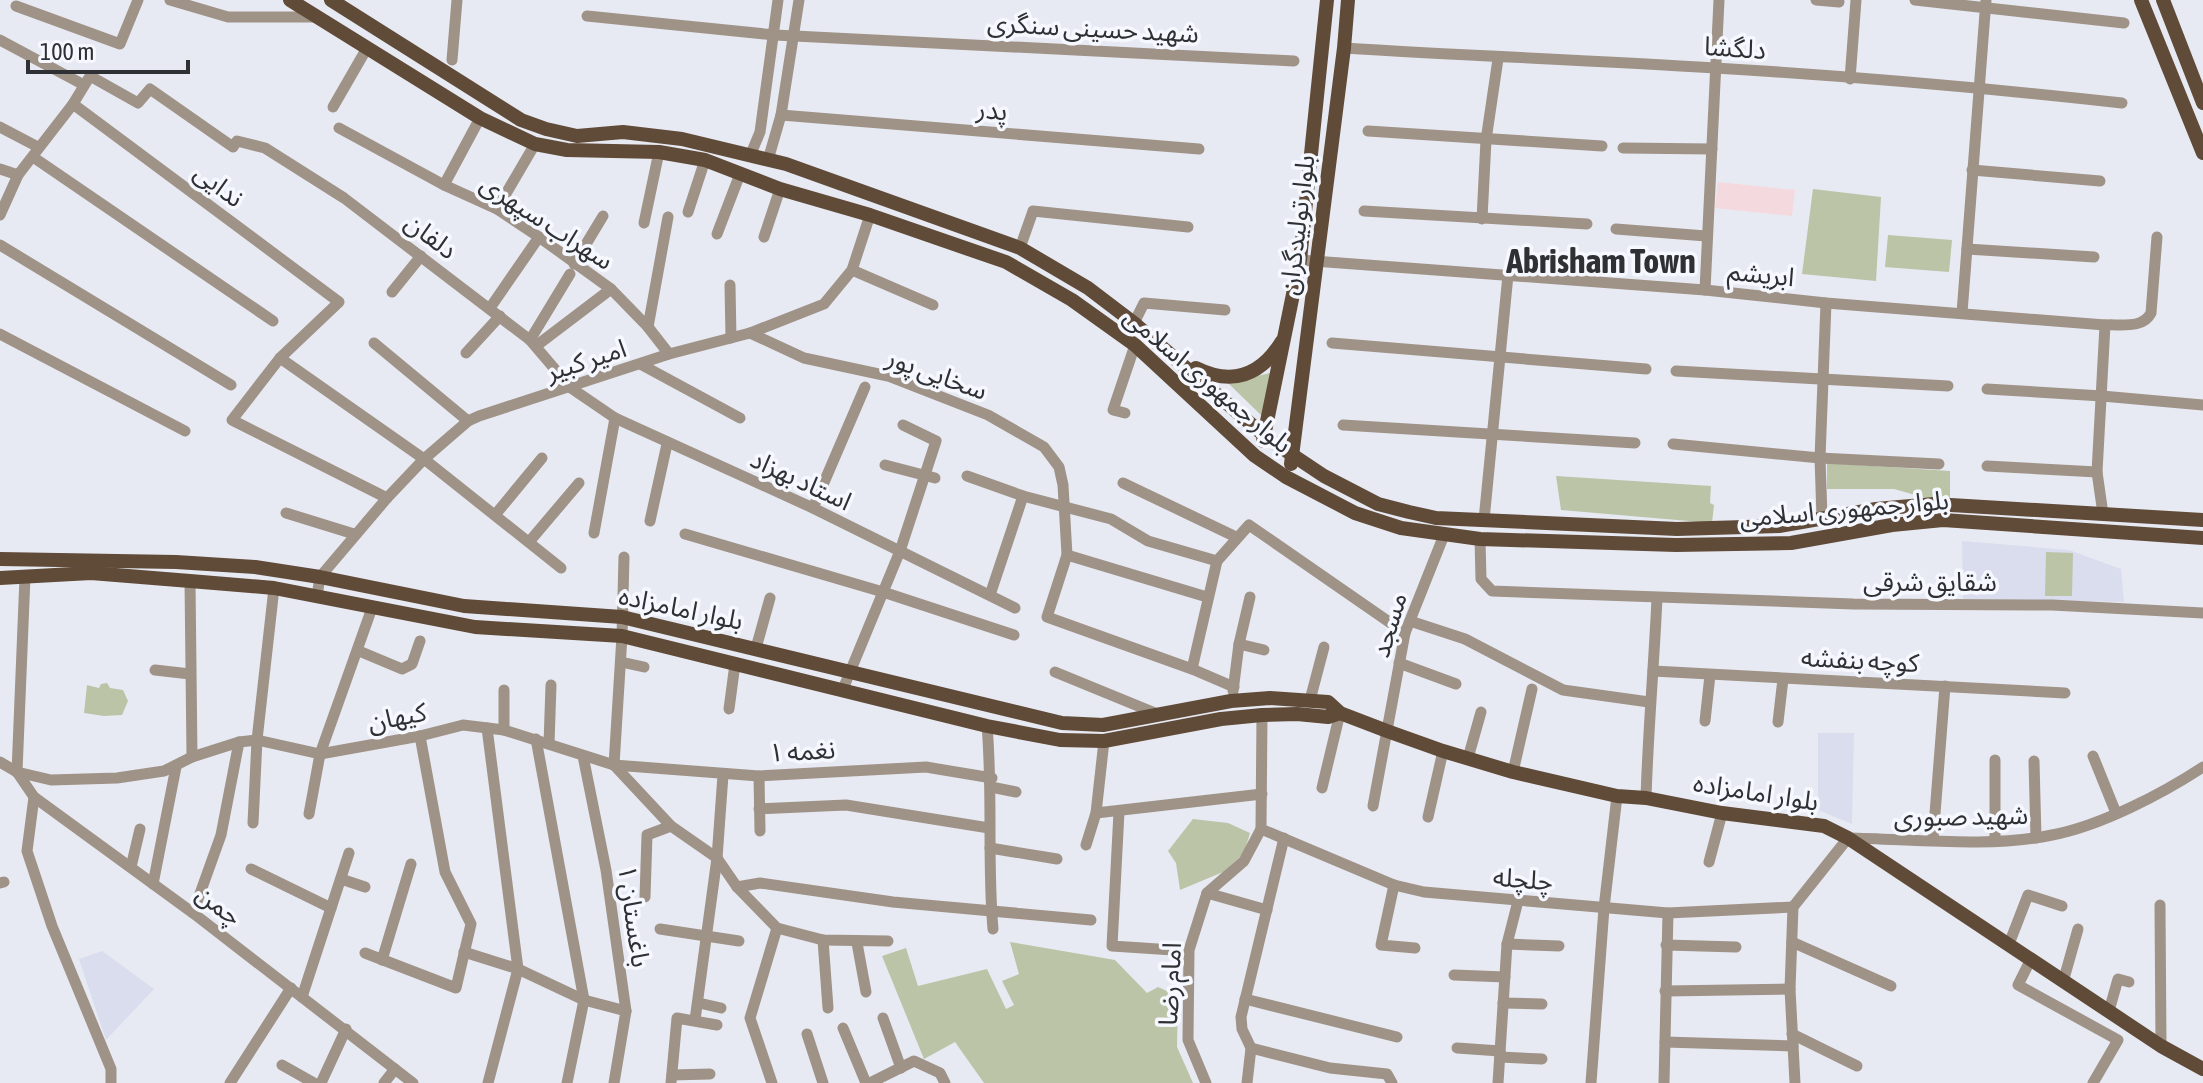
<svg xmlns="http://www.w3.org/2000/svg" width="2203" height="1083" font-family="'Asap Condensed','Noto Sans Arabic',sans-serif">
	<rect width="100%" height="100%" fill="#e8eaf3"/>
	<polygon fill="#f4d9de" points="1718,182 1795,190 1792,216 1715,208"/>
	<g fill="#d9dded">
		<polygon points="1962,541 2069,550 2121,569 2124,602 1963,599"/>
		<polygon points="1818,733 1854,733 1852,824 1818,810"/>
		<polygon points="102,951 154,989 106,1040 79,959"/>
	</g>
	<g fill="#bbc4a7">
		<polygon points="1813,189 1881,197 1876,281 1802,274"/>
		<polygon points="1888,235 1952,240 1949,272 1885,267"/>
		<polygon points="1270,373 1263,417 1228,383"/>
		<polygon points="1827,463 1950,471 1950,500 1926,498 1894,489 1827,489"/>
		<polygon points="1556,476 1711,486 1710,503 1714,505 1712,523 1561,510"/>
		<polygon points="2046,552 2073,553 2072,596 2045,596"/>
		<polygon points="107,683 110,688 123,690 128,701 122,715 104,716 84,713 87,685 99,688 101,684"/>
		<polygon points="1193,819 1228,823 1250,833 1244,853 1223,872 1180,890 1176,863 1168,851"/>
		<polygon points="1010,942 1115,960 1147,993 1158,987 1178,996 1177,1047 1193,1083 984,1083 955,1042 924,1059 882,956 906,948 918,986 987,969 1006,1009 1014,1005 1002,981 1019,974"/>
	</g>
	<g fill="none" stroke-linecap="round" stroke-linejoin="round">
		<g stroke="#9f9388" stroke-width="11">
			<polyline points="170,0 228,17 319,17"/>
			<polyline points="1816,0 1839,2"/>
			<polyline points="1915,0 2124,23"/>
			<polyline points="16,6 120,44 138,0"/>
			<polyline points="587,16 775,35 1294,61"/>
			<polyline points="0,40 84,85"/>
			<path d="M1344,48C1468,56 1592,60 1715,68C1851,76 1987,88 2122,103"/>
			<polyline points="452,60 457,0"/>
			<polyline points="1850,79 1856,0"/>
			<polyline points="73,104 339,302 280,358 232,420 387,498"/>
			<polyline points="333,107 367,48"/>
			<polyline points="781,115 1199,149"/>
			<polyline points="0,127 38,147"/>
			<polyline points="339,128 444,185 497,209 539,237 611,289 648,327 669,354"/>
			<polyline points="1368,131 1602,146"/>
			<polyline points="1623,148 1712,149"/>
			<polyline points="750,156 760,132 778,0"/>
			<polyline points="33,157 273,321"/>
			<polyline points="768,160 781,115 799,0"/>
			<polyline points="0,169 18,175"/>
			<polyline points="1972,170 2100,181"/>
			<polyline points="444,185 480,118"/>
			<polyline points="497,209 535,144"/>
			<polyline points="1364,211 1587,224"/>
			<polyline points="688,212 705,160"/>
			<polyline points="0,215 18,175 73,104 90,76 138,103 150,89 233,147 237,141 265,148 344,198 530,340 571,388 615,418 813,508 1015,608"/>
			<polyline points="1482,219 1486,140 1498,59"/>
			<polyline points="644,223 659,152"/>
			<polyline points="1616,229 1706,236"/>
			<polyline points="717,234 740,174"/>
			<polyline points="764,237 780,189"/>
			<polyline points="0,245 231,385"/>
			<polyline points="1020,248 1033,211 1188,227"/>
			<polyline points="1967,249 2094,257"/>
			<path d="M1300,260L1705,290L1826,303L2105,325C2121,324 2143,329 2151,313L2157,237"/>
			<polyline points="574,264 603,216"/>
			<polyline points="852,270 933,305"/>
			<polyline points="730,285 731,338"/>
			<polyline points="1705,290 1719,0"/>
			<polyline points="392,292 421,256"/>
			<polyline points="490,308 539,237"/>
			<polyline points="1962,313 1986,0"/>
			<polyline points="1134,323 1144,303 1225,310"/>
			<polyline points="648,327 668,217"/>
			<polyline points="750,333 804,358 888,376 988,415 1044,447 1059,467 1063,485 1067,555 1047,617 1192,669 1234,687"/>
			<polyline points="0,334 185,431"/>
			<polyline points="530,340 570,274"/>
			<polyline points="374,343 468,421"/>
			<polyline points="1332,343 1646,369"/>
			<polyline points="536,346 611,289"/>
			<polyline points="466,353 500,316"/>
			<polyline points="280,358 424,459 561,568"/>
			<polyline points="642,365 740,418"/>
			<polyline points="1676,371 1948,386"/>
			<polyline points="1987,389 2102,396 2203,405"/>
			<polyline points="1125,413 1113,410 1135,345"/>
			<polyline points="1343,425 1635,443"/>
			<polyline points="1673,444 1820,458 1939,464"/>
			<polyline points="885,465 935,478"/>
			<polyline points="1987,466 2097,472"/>
			<polyline points="967,476 1023,496 1111,519 1148,541 1217,561"/>
			<polyline points="1123,483 1236,537"/>
			<polyline points="813,508 865,387"/>
			<polyline points="286,513 354,534"/>
			<polyline points="2103,514 2097,472 2105,325"/>
			<polyline points="495,515 542,458"/>
			<polyline points="1822,517 1820,458 1826,303"/>
			<polyline points="1484,520 1508,275"/>
			<polyline points="650,521 667,444"/>
			<polyline points="594,533 615,418"/>
			<polyline points="685,534 883,592 1014,635"/>
			<polyline points="1480,539 1481,579 1492,591 1853,604 2052,605 2203,613"/>
			<polyline points="529,542 579,483"/>
			<polyline points="1067,555 1207,597"/>
			<polyline points="25,577 17,772 51,780 117,778 164,771 192,757 239,742 257,740 320,754 420,736 463,725 504,730 614,765 759,776 926,767 992,778"/>
			<polyline points="190,581 192,757"/>
			<polyline points="990,595 1023,496"/>
			<polyline points="317,596 320,577 387,498 424,459 468,421 479,416 669,354 750,333 824,304 852,270 870,215"/>
			<polyline points="1410,621 1465,639 1563,690 1649,702"/>
			<polyline points="1239,644 1264,650"/>
			<polyline points="756,648 770,598"/>
			<polyline points="359,651 402,669 412,664 420,641"/>
			<polyline points="621,662 644,667"/>
			<polyline points="1399,663 1456,684"/>
			<polyline points="1192,669 1217,561 1249,525 1405,633"/>
			<polyline points="155,670 190,674"/>
			<polyline points="1653,671 2065,693"/>
			<polyline points="1055,672 1160,715"/>
			<polyline points="843,689 900,551 936,441 903,425"/>
			<polyline points="1233,691 1239,644 1250,597"/>
			<polyline points="1310,700 1324,647"/>
			<polyline points="729,709 735,664"/>
			<polyline points="1705,721 1710,675"/>
			<polyline points="1778,722 1783,679"/>
			<path d="M987,726C993,794 987,862 993,929"/>
			<polyline points="487,728 518,969 488,1083"/>
			<polyline points="504,730 504,690"/>
			<polyline points="536,739 584,1000 567,1083"/>
			<polyline points="549,744 551,685"/>
			<polyline points="583,756 606,870 626,1011 614,1083"/>
			<polyline points="2093,756 2116,813"/>
			<polyline points="1468,758 1481,712"/>
			<polyline points="1995,760 1995,841"/>
			<polyline points="2034,761 2036,838"/>
			<polyline points="0,762 17,772 34,797 193,913 413,1083"/>
			<polyline points="614,765 671,826 717,858 737,887 777,928 823,940 888,941"/>
			<polyline points="614,765 622,636 624,557"/>
			<polyline points="1513,772 1532,689"/>
			<polyline points="759,776 760,831"/>
			<polyline points="991,787 1016,792"/>
			<polyline points="1322,788 1340,713"/>
			<polyline points="34,797 27,851 52,926 111,1069 111,1083"/>
			<path d="M1646,798C1648,731 1654,665 1657,598"/>
			<polyline points="1373,806 1405,633 1444,535"/>
			<polyline points="759,809 846,805 989,828"/>
			<polyline points="1119,812 1112,946 1173,950"/>
			<polyline points="1096,813 1262,794"/>
			<polyline points="309,814 320,754 372,608"/>
			<polyline points="1428,817 1443,751"/>
			<polyline points="253,823 257,740 274,588"/>
			<polyline points="1261,829 1394,885 1424,892 1668,913 1793,907"/>
			<polyline points="1933,839 1945,686"/>
			<polyline points="1086,845 1096,813 1104,741"/>
			<polyline points="990,848 1057,859"/>
			<polyline points="1709,862 1722,813"/>
			<polyline points="131,867 140,829"/>
			<polyline points="251,869 331,908"/>
			<polyline points="341,879 365,887"/>
			<polyline points="0,883 4,882"/>
			<polyline points="153,884 176,767"/>
			<polyline points="1394,885 1381,945 1415,948"/>
			<polyline points="737,887 760,883 893,902 1091,920"/>
			<polyline points="1207,893 1267,910"/>
			<polyline points="645,897 647,835 671,826"/>
			<polyline points="2160,905 2161,1046"/>
			<polyline points="193,913 221,835 239,742"/>
			<polyline points="660,929 739,941"/>
			<polyline points="823,940 828,1008"/>
			<polyline points="1792,942 1891,986"/>
			<polyline points="857,943 866,992"/>
			<polyline points="1507,944 1559,946"/>
			<polyline points="2009,944 2028,895 2062,906"/>
			<polyline points="1666,945 1736,947"/>
			<polyline points="464,952 518,969 584,1000 626,1011"/>
			<polyline points="365,953 456,988 471,924 445,872 420,736"/>
			<polyline points="2031,959 2018,985 2118,1040 2093,1083"/>
			<polyline points="382,960 411,864"/>
			<polyline points="1454,975 1505,977"/>
			<polyline points="2063,982 2078,929"/>
			<polyline points="1665,991 1790,989"/>
			<polyline points="302,997 349,853"/>
			<polyline points="1245,999 1397,1037"/>
			<polyline points="699,1003 721,1008"/>
			<polyline points="1503,1003 1542,1004"/>
			<polyline points="2109,1011 2118,979 2129,982"/>
			<polyline points="883,1018 901,1068"/>
			<polyline points="695,1020 717,858 723,775"/>
			<polyline points="843,1028 866,1083"/>
			<polyline points="807,1034 823,1083"/>
			<polyline points="1792,1034 1857,1066"/>
			<polyline points="1665,1042 1793,1046"/>
			<polyline points="1251,1048 1330,1068 1387,1074 1392,1083"/>
			<polyline points="1457,1048 1500,1051"/>
			<polyline points="1500,1057 1542,1059"/>
			<polyline points="282,1065 314,1083"/>
			<polyline points="672,1075 710,1074"/>
			<polyline points="230,1083 291,988"/>
			<polyline points="321,1083 346,1029"/>
			<polyline points="384,1083 395,1069"/>
			<polyline points="671,1083 677,1018 717,1025"/>
			<polyline points="772,1083 750,1018 777,928"/>
			<polyline points="870,1083 914,1061 940,1073 945,1083"/>
			<polyline points="1206,1083 1188,1040 1189,950 1207,893 1244,861 1261,829 1262,715"/>
			<polyline points="1247,1083 1251,1048 1242,1029 1241,1017 1284,838"/>
			<polyline points="1498,1083 1507,944 1518,901"/>
			<polyline points="1591,1083 1604,908 1617,796"/>
			<polyline points="1664,1083 1668,913"/>
			<path d="M1795,1083L1790,989L1793,907L1848,838C1912,839 1990,848 2052,835C2100,826 2162,794 2203,767"/>
		</g>
		<g stroke="#604b39" stroke-width="14">
			<polyline points="290,0 480,118 535,144 567,150 659,152 705,160 780,189 870,215 1006,262 1072,300 1135,345 1255,456 1286,477 1355,513 1401,528 1480,539 1676,545 1791,543 1892,525 1943,520 2203,538"/>
			<polyline points="331,0 521,120 546,129 577,136 623,132 682,139 786,164 1020,248 1088,288 1134,323 1266,437 1294,456 1324,476 1378,504 1409,512 1436,518 1677,529 1779,526 1876,509 1934,504 2203,520"/>
			<polyline points="2141,0 2203,153"/>
			<polyline points="2163,0 2203,103"/>
			<path d="M1196,368C1232,386 1261,376 1282,341"/>
			<polyline points="1263,441 1300,260 1327,0"/>
			<polyline points="1291,464 1344,48 1348,0"/>
			<polyline points="0,559 176,562 255,567 320,577 464,606 622,617 1062,723 1103,725 1231,701 1270,698 1328,702 1340,713 1387,731 1443,751 1513,772 1617,796 1646,798 1722,813 1824,826 1848,838 2161,1046 2203,1069"/>
			<polyline points="0,578 91,573 190,581 274,588 475,627 622,636 987,726 1060,740 1104,741 1221,719 1262,715 1297,714 1328,717 1340,713"/>
		</g>
	</g>
	<g text-anchor="middle" stroke-width="7" stroke-linejoin="round" paint-order="stroke">
		<g font-size="26" fill="#2f3033" stroke="#f6f8ff">
			<text transform="translate(1093 28) rotate(3)" y="9">شهید حسینی سنگری</text>
			<text transform="translate(1735 48) rotate(4)" y="9">دلگشا</text>
			<text transform="translate(992 110) rotate(5)" y="9">پدر</text>
			<text transform="translate(219 185) rotate(37)" y="9">ندایی</text>
			<text transform="translate(547 222) rotate(33)" y="9">سهراب سپهری</text>
			<text transform="translate(1297 225) rotate(-83)" y="9">بلوار تولیدگران</text>
			<text transform="translate(431 236) rotate(37)" y="9">دلفان</text>
			<text transform="translate(1761 274) rotate(6)" y="9">ابریشم</text>
			<text transform="translate(586 360) rotate(-18)" y="9">امیر کبیر</text>
			<text transform="translate(937 374) rotate(20)" y="9">سخایی پور</text>
			<text transform="translate(1208 380) rotate(40)" y="9">بلوار جمهوری اسلامی</text>
			<text transform="translate(801 480) rotate(25)" y="9">استاد بهزاد</text>
			<text transform="translate(1844 509) rotate(-5)" y="9">بلوار جمهوری اسلامی</text>
			<text x="1930" y="591">شقایق شرقی</text>
			<text transform="translate(681 608) rotate(12)" y="9">بلوار امامزاده</text>
			<text transform="translate(1389 625) rotate(-73)" y="9">مسجد</text>
			<text transform="translate(1860 660) rotate(3)" y="9">کوچه بنفشه</text>
			<text transform="translate(397 717) rotate(-11)" y="9">کیهان</text>
			<text transform="translate(802 751) rotate(-3)" y="9">نغمه ۱</text>
			<text transform="translate(1756 792) rotate(9)" y="9">بلوار امامزاده</text>
			<text transform="translate(1961 816) rotate(-1)" y="9">شهید صبوری</text>
			<text transform="translate(1523 879) rotate(5)" y="9">چلچله</text>
			<text transform="translate(219 905) rotate(37)" y="9">چمن</text>
			<text transform="translate(634 916) rotate(82)" y="9">باغستان ۱</text>
			<text transform="translate(1170 984) rotate(-87)" y="9">امام رضا</text>
		</g>
		<g font-size="34" font-weight="bold" fill="#2f3033" stroke="#f6f8ff">
			<text x="1601" y="273">Abrisham Town</text>
		</g>
	</g>
	<path d="M28 60v12h160v-12" fill="none" stroke="#2f3033" stroke-width="4"/>
	<text x="40" y="60" font-size="24" fill="#2f3033" stroke="#f6f8ff" stroke-width="6" paint-order="stroke">100 m</text>
</svg>
